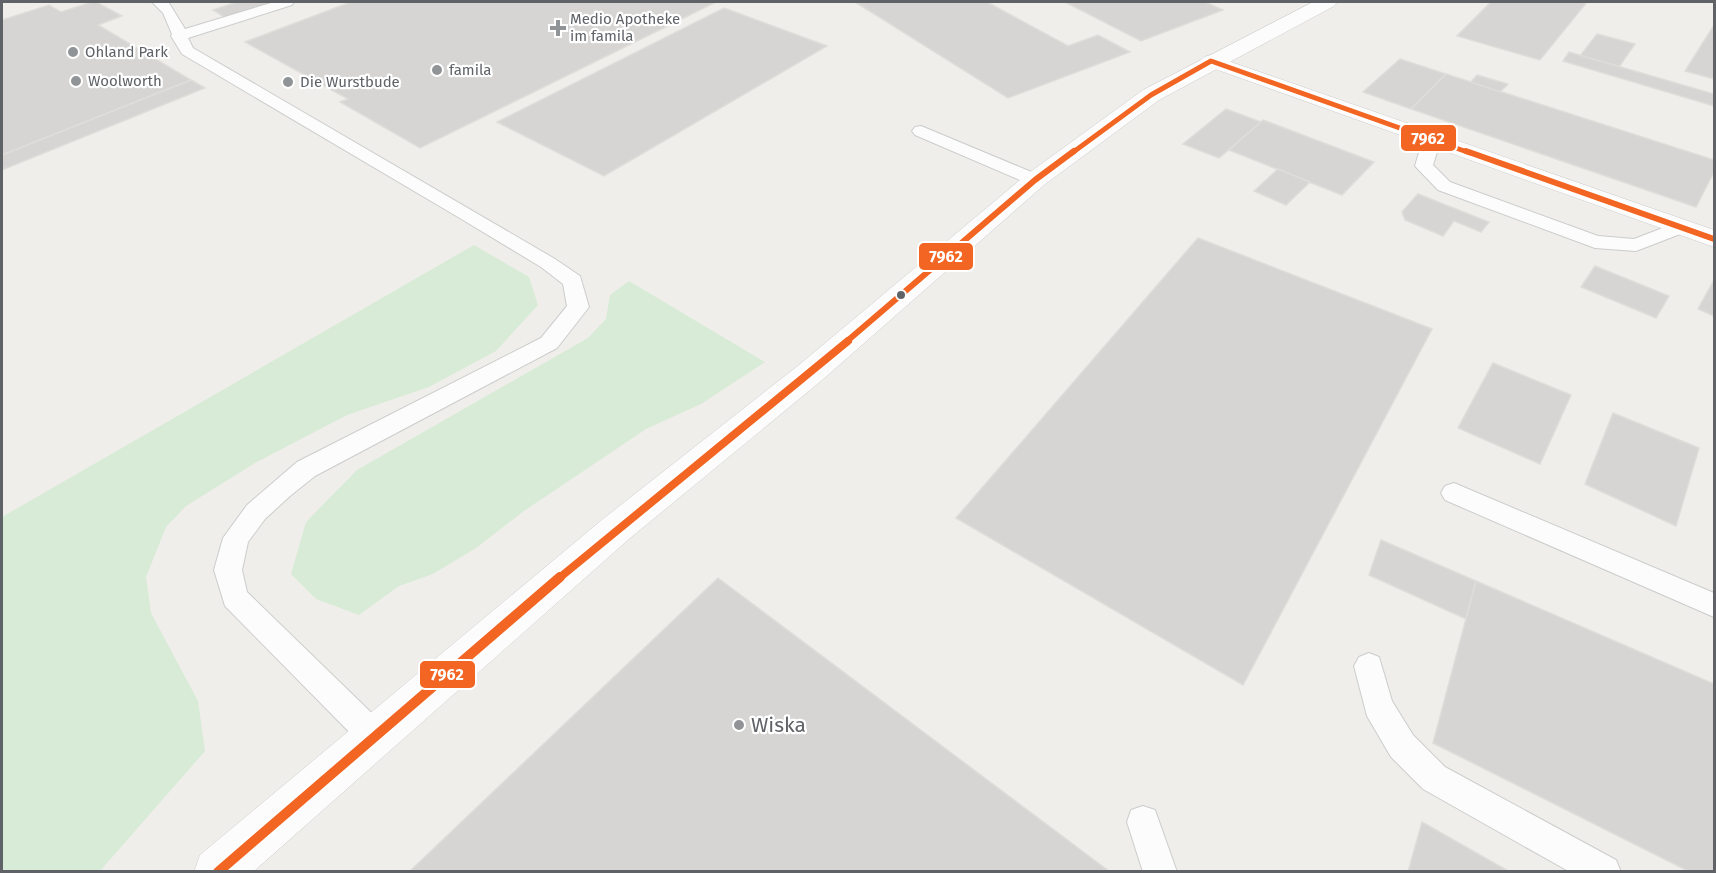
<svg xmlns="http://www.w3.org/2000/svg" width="1716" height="873" font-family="'Fira Sans',sans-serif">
	<rect width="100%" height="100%" fill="#efeeea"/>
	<g fill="#d8ebd6">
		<polygon points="474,245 529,277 538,305 496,351 429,387 347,415 255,463 186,506 166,527 146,577 151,613 198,701 205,751 100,871 2,871 2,517"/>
		<polygon points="629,281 765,362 701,404 646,429 524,511 476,548 433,574 399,586 359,615 316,599 291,574 306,522 357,470 588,338 606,319 610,295"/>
	</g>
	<g fill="#d6d5d3" stroke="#deddd9" stroke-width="1.5">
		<polygon points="92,2 96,2 122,16 98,25 191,80 2,155 2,20 49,5 61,12"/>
		<polygon points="237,2 272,2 226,18 213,10"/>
		<polygon points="351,2 716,2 420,148 340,102 348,99 245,42"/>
		<polygon points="855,2 987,2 1068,46 1098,35 1130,52 1008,98"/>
		<polygon points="1065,2 1205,2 1223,10 1141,41"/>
		<polygon points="1491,2 1587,2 1540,60 1457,36"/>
		<polygon points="724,8 827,46 604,176 497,122"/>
		<polygon points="1714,25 1714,79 1685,71"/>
		<polygon points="1597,34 1635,44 1619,67 1580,56"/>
		<polygon points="1569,52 1714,94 1714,106 1563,61"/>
		<polygon points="1400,59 1446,74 1411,109 1363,92"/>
		<polygon points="1446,74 1714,160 1714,172 1696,207 1411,109"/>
		<polygon points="1477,75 1508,84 1500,92 1471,82"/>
		<polygon points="191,80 205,88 2,170 2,155"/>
		<polygon points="1226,109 1261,122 1219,158 1183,144"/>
		<polygon points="1263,120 1374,162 1342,195 1229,150"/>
		<polygon points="1278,169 1310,182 1286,205 1254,191"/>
		<polygon points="1418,194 1489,222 1481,232 1454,221 1443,236 1405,220 1402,212"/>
		<polygon points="1198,238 1432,329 1243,685 956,518"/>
		<polygon points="1595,266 1669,296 1656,318 1581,287"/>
		<polygon points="1714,280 1714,316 1698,309"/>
		<polygon points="1493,363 1571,395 1540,464 1458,428"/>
		<polygon points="1613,413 1699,448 1676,526 1585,484"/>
		<polygon points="1381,540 1476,581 1466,619 1369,575"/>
		<polygon points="718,578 1110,872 409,872"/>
		<polygon points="1476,581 1714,684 1714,872 1690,872 1433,743"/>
		<polygon points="1422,822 1510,872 1408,872"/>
	</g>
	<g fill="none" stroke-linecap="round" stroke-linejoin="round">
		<defs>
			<g id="service">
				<polygon points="152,2 169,3 185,29 274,2 294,2 292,5 188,38 193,48 555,259 580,276 589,307 557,348 315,476 290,496 265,519 248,542 242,570 247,592 385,726 389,736 385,746 374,751 363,746 225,606 214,570 223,538 247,505 297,462 541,338 567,306 563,284 541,267 458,217 182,54 171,36 172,34 163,13"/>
				<polygon points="921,126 1041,176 1044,180 1041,184 1029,184 915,135 912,131 915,127"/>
				<polygon points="1432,134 1438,135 1441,139 1433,165 1450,182 1598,236 1634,239 1681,221 1688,223 1691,227 1688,231 1636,251 1595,248 1438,190 1415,166 1423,139 1426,135"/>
				<polygon points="1454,483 1714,593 1714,617 1445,500 1441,493 1445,486"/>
				<polygon points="1369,653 1379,657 1392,701 1413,735 1445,767 1616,860 1621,872 1570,872 1423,789 1391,757 1367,716 1354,666 1359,657"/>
				<polygon points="1143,806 1155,810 1177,872 1143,872 1127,822 1131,810"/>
			</g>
			<polygon id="minor" points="1211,55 1714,230 1714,247 1204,65 1200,61 1204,57"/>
			<polygon id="tertiary" points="1313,2 1337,2 1334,6 1159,100 1044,185 821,381 629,539 253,872 194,872 200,855 603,519 799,365 1026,175 1143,90"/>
		</defs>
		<use href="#service" stroke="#cbcccc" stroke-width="2"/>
		<use href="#minor" stroke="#cbcccc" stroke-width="1"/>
		<use href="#tertiary" stroke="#cbcccc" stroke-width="1"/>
		<use href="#service" fill="#fdfcfc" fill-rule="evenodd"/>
		<use href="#minor" fill="#fdfcfc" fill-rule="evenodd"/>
		<use href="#tertiary" fill="#fdfcfc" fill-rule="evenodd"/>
		<defs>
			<polyline id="bus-1-far3" points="1072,153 1151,95 1211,61 1470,153"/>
			<g id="bus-1-far2">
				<polyline points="1466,151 1714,239"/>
				<polyline points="846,342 1035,180 1074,151"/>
			</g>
			<polyline id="bus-1-far1" points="558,579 848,341"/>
			<polyline id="bus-1" points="218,872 560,577"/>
		</defs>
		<use href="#bus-1-far3" stroke="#fff" stroke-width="8"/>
		<use href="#bus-1-far2" stroke="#fff" stroke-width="10"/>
		<use href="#bus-1-far1" stroke="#fff" stroke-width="12"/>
		<use href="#bus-1" stroke="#fff" stroke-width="14"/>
		<use href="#bus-1-far3" stroke="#f26522" stroke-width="5"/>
		<use href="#bus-1-far2" stroke="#f26522" stroke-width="6"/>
		<use href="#bus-1-far1" stroke="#f26522" stroke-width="8"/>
		<use href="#bus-1" stroke="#f26522" stroke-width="10"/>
	</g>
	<g fill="#919496" stroke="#fff" stroke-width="2">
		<path d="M555 19h6v6h6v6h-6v6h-6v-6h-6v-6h6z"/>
		<circle cx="73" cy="52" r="6"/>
		<circle cx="437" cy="70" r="6"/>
		<circle cx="76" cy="81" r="6"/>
		<circle cx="288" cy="82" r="6"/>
		<circle cx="739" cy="725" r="6"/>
	</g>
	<circle fill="#5f6368" stroke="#fff" stroke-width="2" cx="901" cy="295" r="5"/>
	<g text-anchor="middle" stroke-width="4.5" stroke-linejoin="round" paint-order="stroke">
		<g font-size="15" fill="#5f6368" stroke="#fff" text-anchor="start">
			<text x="570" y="24">Medio Apotheke<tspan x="570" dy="17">im famila</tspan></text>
			<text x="85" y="57">Ohland Park</text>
			<text x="449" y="75">famila</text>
			<text x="88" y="86">Woolworth</text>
			<text x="300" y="87">Die Wurstbude</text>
		</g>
		<g font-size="21" fill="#5f6368" stroke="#fff" text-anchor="start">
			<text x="751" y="732">Wiska</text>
		</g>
	</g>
	<g stroke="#fff" stroke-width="2">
		<rect x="1400" y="124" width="57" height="28" rx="6" fill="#f26522"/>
		<rect x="918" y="242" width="56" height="29" rx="6" fill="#f26522"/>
		<rect x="419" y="660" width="57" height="29" rx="6" fill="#f26522"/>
	</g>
	<g font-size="16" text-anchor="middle" font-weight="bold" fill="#fff">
		<text x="1428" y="144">7962</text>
		<text x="946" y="262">7962</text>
		<text x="447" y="680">7962</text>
	</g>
	<rect width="1716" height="873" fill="none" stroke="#5f6368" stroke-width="6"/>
</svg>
